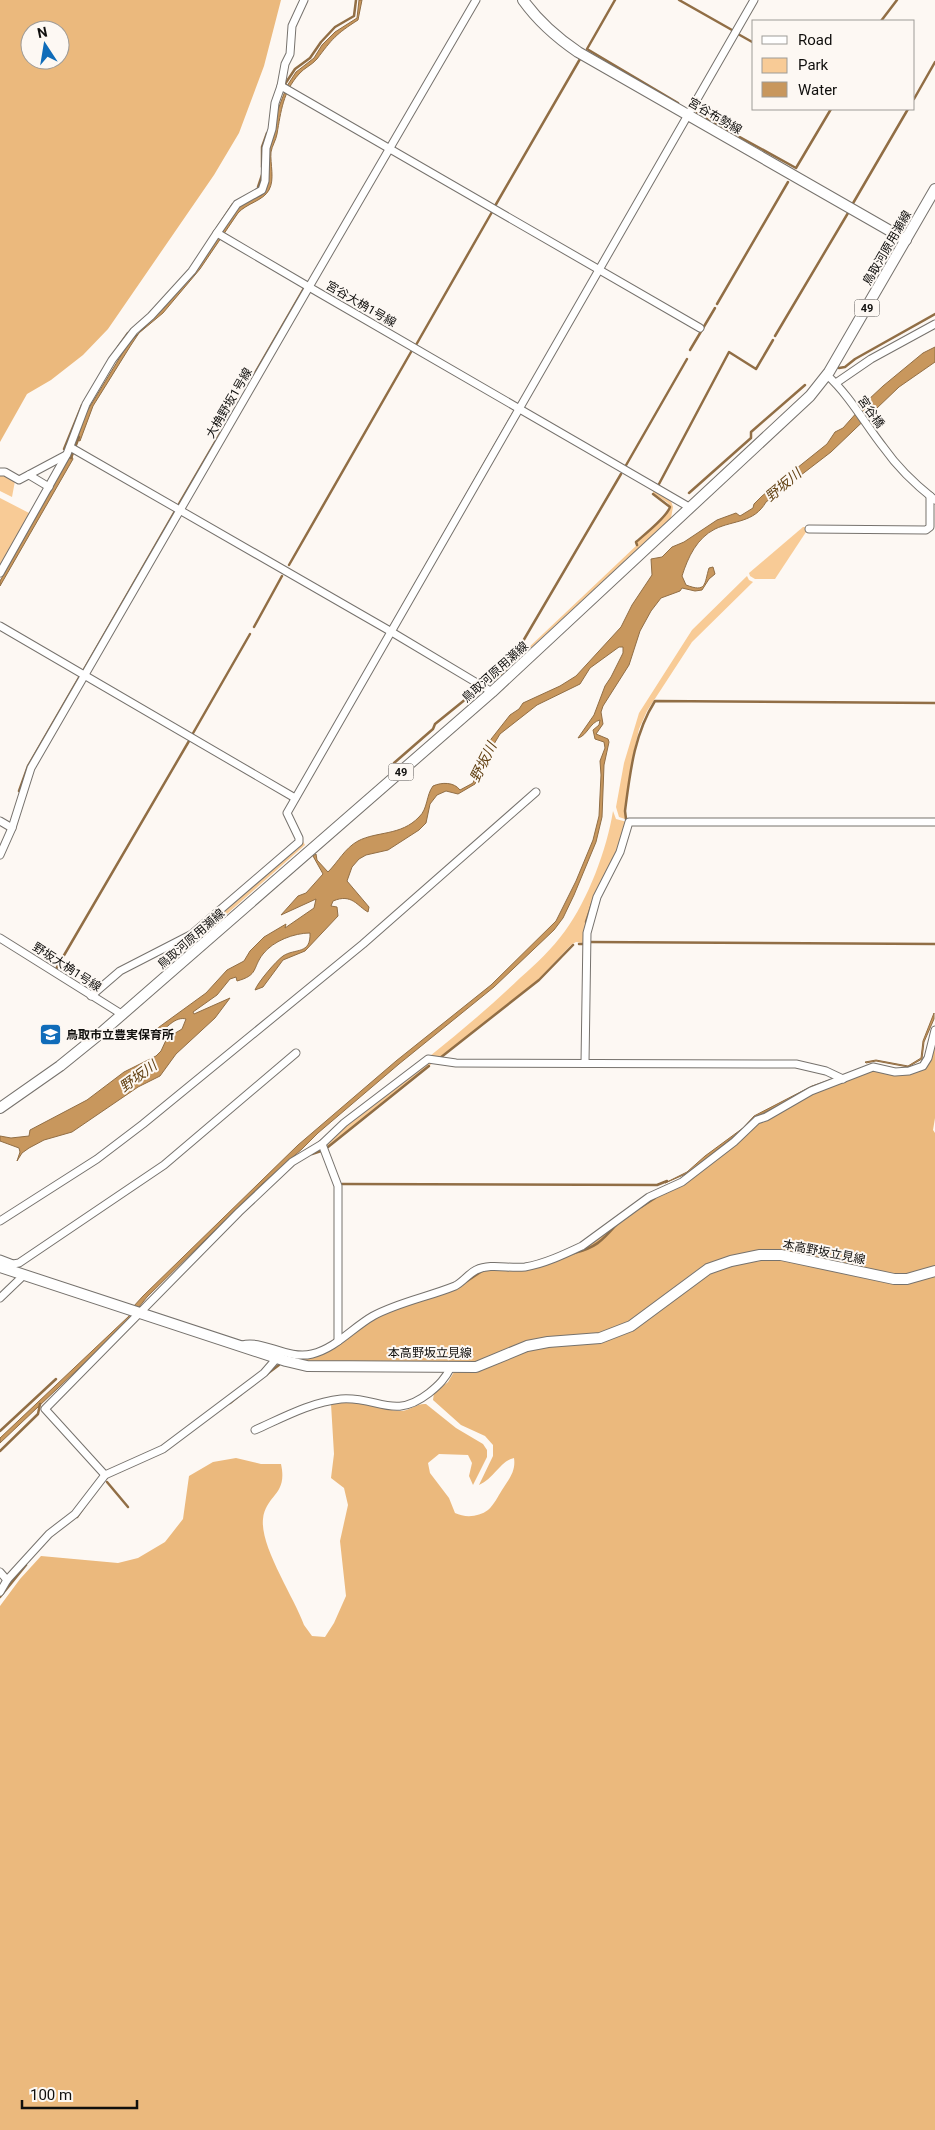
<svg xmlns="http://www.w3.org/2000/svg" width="935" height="2130" font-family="Roboto,'Noto Sans JP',sans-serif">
	<rect width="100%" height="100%" fill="#fdf8f3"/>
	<g fill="#f8cb96">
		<polygon points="0,474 4,474 15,481 12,497 0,491"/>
		<path d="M653,490L671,501L673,507L671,518L496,680L488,679L520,650L525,651L637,545V542C646,534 667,518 670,507L668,503L653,493Z"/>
		<polygon points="0,498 31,514 0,569"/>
		<polygon points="803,527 808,527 808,529 775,579 755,579 750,576 749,573"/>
		<polygon points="747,576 749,580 753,582 692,642 647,711 639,729 632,760 625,810 625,819 619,817 616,807 624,763 639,713 692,630"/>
		<path d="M613,811L616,819L627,822L624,833L585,932H583V943L576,942L571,945L538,980L438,1059L430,1056C461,1031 491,1006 520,978C536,964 552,949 565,931C588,900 607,849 613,811Z"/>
		<polygon points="300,836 305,845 201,937 200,933 301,844"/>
		<polygon points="434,1062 326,1148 326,1141 425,1063"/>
	</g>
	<g fill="#ebb97d" fill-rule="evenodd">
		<path d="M0,0H281L264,66L239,133L214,175L108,329L83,355L51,380L27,394L0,442ZM30,30H60V60H30Z"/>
		<polygon points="935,1037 935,1118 933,1130 935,1133 935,1268 912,1275 894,1275 813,1257 718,1261 697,1270 627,1323 608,1333 530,1341 477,1362 306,1362 255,1347 305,1357 379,1315 455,1288 478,1272 486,1269 523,1269 579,1249 653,1197 673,1188 758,1122 810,1094 873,1069 920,1070"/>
		<path d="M770,1260H786L899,1284L935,1275V2130H0V1606L20,1579L41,1556L118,1563L138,1558L165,1542L183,1519L189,1476L213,1462L236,1458L261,1464H281C288,1496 266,1494 263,1519C260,1547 294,1597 304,1625L312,1636L325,1637L334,1623L346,1596L340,1541L348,1505L344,1488L331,1478L334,1454L331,1404C354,1398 377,1410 400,1411C410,1411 417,1403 426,1404L456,1428L483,1444L487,1450V1457L473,1485L469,1476L472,1463L468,1455L439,1454L428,1463L430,1473L449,1498L455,1513C465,1518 479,1517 488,1510C494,1505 498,1496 502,1490C509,1479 516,1471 514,1458C500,1461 495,1478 479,1485L493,1456V1445L485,1436L461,1425L433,1400L434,1393L448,1382L454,1372C489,1372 503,1355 534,1348C563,1341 596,1349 624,1334C658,1317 682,1284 718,1270C733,1263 753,1262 770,1260Z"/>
	</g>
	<g fill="#c8975d" stroke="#916e45">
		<path d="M359,0H362L358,20C336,34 332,39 317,59C312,65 304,68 299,74C283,92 281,111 277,134C276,140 272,146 271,152C270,164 275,179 269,190C263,201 247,203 238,213L200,269L163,313L139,333L131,345L93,406L80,441L77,440L86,413L128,344L161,311L199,267L236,211L244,203L262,195L265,191L268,182L269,150L274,135L277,112L287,86L296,72L314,58L322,45L335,32L357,18Z"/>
		<path d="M935,347V362L899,387L831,452L766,502C754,523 734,520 715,529C697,538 688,557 682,576L686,585C707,593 704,584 709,568L713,567L715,574L709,579L702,590L695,591L682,588L680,591L661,598L651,611L640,631L629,665L603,706L601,712L603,724L596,734L608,739L609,742L604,765L602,817L596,842L574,895L563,918L554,930L494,987L399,1064L318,1133L302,1149L263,1183L147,1297L139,1307L134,1316L0,1443V1438L129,1316L133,1307L143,1296L298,1145L396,1061L491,985L556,921L576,881L593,840L599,816L601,775L600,761L605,748L604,742L595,739L593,730L599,725L600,720C590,722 587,736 578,738L594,715L605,686L611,677L623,653V647H619L590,668L580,684L537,705L500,734L482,764L475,784L458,794L446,791L437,795L430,804L426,823L419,830L388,850L366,855L359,859L352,867L347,881L369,907L368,912C357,906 352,893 333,901L331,906L337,907L338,916L305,951L283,960L263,987L255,990C258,982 276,961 283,956C295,948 311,955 310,933C294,933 273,941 263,954C252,968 259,975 237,981L236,977L230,979L217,995L193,1012L194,1014L230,998L215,1018L176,1054L160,1076L138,1087L72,1132L44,1140L29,1148L22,1153L17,1161L20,1152L19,1148L0,1141V1136L11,1138L29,1136L30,1130L87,1100L124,1072L156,1056L161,1051L167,1038L182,1029L186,1019C176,1016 165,1028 159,1036L156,1035L155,1030L206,993L227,970L244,961L250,951L264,937L286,924L285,928L314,908L316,899L281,915L298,896L306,893L323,874L313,856L316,854L317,860L328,872C338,862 345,848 358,841C377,831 401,836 419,817C428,809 426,795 433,786C442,782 454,782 460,790L473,783L488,743L510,715L519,709L523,703L560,686L576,676L621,627L632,605L652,575L651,559L662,557L672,547L684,542L717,520L736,513L740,516L753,508L754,504L762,496L827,444L835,432L843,428L867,401L883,386L923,353Z"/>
		<polygon points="513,412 514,412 392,626 391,625"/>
		<polygon points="71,455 73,459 0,586 0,581"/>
		<polygon points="934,1013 934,1019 924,1042 922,1059 908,1067 876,1061 866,1063 865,1062 876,1060 908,1066 921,1058 923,1041"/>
		<polygon points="835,1078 755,1117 743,1129 688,1173 665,1183 687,1172 705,1156 743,1128 754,1116 812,1086"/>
	</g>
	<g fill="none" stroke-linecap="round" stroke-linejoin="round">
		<g stroke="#916e45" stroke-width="2.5">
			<polyline points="615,0 587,49 678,103"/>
			<polyline points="679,0 732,30"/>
			<polyline points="881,21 897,0"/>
			<polyline points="738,34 754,43"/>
			<polyline points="285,84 295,69 310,58 321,42 335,27 354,16 356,0"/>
			<polyline points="914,99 935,62"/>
			<polyline points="696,113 796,168 831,109"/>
			<polyline points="262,167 262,147 267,133"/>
			<polyline points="258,187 262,175"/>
			<polyline points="852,205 908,109"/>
			<polyline points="495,206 580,59"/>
			<polyline points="217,228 233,204"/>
			<polyline points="717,304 788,182"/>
			<polyline points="775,336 848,213"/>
			<polyline points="416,345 492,212"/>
			<polyline points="118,347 128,333"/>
			<polyline points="690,350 715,308"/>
			<polyline points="839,368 845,367 855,359 935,314"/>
			<polyline points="255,373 304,288"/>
			<polyline points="64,449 82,405"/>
			<polyline points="71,458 79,437"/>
			<polyline points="625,467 687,359"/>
			<polyline points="659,484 729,352 756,369 773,340"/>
			<polyline points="689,493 751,438 751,432 805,385"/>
			<polyline points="179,504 221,432"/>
			<path d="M637,545L636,542C645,534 667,517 670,507L653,494"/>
			<polyline points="289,565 411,352"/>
			<polyline points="254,627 282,576"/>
			<polyline points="519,648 621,474"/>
			<polyline points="83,671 175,511"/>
			<polyline points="192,735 250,634"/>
			<polyline points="394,763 433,729 435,724 472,694"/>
			<polyline points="19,791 28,766 80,676"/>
			<path d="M626,819L625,811C630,773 634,734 655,701L935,703"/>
			<polyline points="586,922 592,904"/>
			<polyline points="589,942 935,944"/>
			<polyline points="579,944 583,944"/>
			<polyline points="56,969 189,741"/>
			<polyline points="440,1058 539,980 573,945"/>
			<polyline points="328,1147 429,1066"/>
			<polyline points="312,1154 321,1151"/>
			<polyline points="342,1184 657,1185 667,1181"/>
			<polyline points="641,1207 655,1198"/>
			<path d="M574,1253C595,1248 602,1241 616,1225"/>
			<polyline points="467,1281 482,1271"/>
			<polyline points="267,1374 279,1365"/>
			<polyline points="230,1403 241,1394"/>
			<polyline points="0,1431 56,1379"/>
			<polyline points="0,1451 38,1414 40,1404"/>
			<polyline points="107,1482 128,1507"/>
			<polyline points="77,1517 84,1507"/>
			<polyline points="0,1597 26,1565"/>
		</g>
		<defs>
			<g id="street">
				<polyline points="476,0 309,287 689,507"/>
				<polyline points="281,86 700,328"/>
				<path d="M827,375C850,396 865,424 884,448C898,468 916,485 935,500"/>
				<polyline points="836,383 871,359 935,324"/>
				<polyline points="70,447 390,631 492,692"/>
				<polyline points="0,472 5,472 19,480 66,455"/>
				<polyline points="29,475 49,487"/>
				<polyline points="809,529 926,530 930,527 930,496"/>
				<polyline points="0,573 67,454 86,404 112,360 134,331 151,316 192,271 217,233"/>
				<polyline points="0,626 295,798"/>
				<polyline points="0,821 12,828"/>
				<polyline points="0,855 12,828 31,768 309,287 217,233 237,204 262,190 265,181 266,148 272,129 275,103 281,86 285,64 290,54 292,26 304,0"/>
				<polyline points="0,938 123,1015"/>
				<polyline points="91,996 120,971 192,934 299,842 299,838 287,813 754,0"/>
				<polyline points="585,1063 587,933 597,897 620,852 629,822 935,822"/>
				<polyline points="322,1144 338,1186 338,1341"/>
				<polyline points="0,1221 97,1159 143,1124 363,944 536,792"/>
				<polyline points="0,1259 13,1264 19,1263 164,1165 296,1053"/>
				<polyline points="0,1298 24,1275"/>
				<path d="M242,1345C262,1339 287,1360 312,1354C336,1348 352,1328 373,1316C399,1302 428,1297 455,1286C463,1282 468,1274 476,1270C491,1263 509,1269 525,1267C544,1264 565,1254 582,1246L649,1197L682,1182L734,1142L757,1120L766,1117L811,1091L873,1067L895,1072L909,1071L923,1066L928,1058L935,1030"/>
				<path d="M255,1430C282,1418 311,1402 341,1399C378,1396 393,1421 429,1393C439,1385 445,1379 451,1367"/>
				<polyline points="105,1475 45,1409 239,1212 292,1162 322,1144 344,1123 428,1059 456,1063 796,1064 826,1071 843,1079"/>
				<polyline points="0,1572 7,1580"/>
				<polyline points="0,1592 7,1580 49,1534 75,1514 105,1475 163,1449 264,1373 277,1358"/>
			</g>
			<g id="secondary">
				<path d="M523,0C538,21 556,37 578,52L906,240"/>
				<polyline points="0,1267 286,1361 307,1366 476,1367 527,1346 548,1342 600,1338 631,1326 708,1269 731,1261 760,1255 781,1255 894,1279 907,1279 935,1271"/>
			</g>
			<polyline id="primary" points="0,1108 60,1066 102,1032 492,692 810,396 829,372 935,189"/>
		</defs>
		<use href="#street" stroke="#76726d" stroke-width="9"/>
		<use href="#secondary" stroke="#76726d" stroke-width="12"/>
		<use href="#primary" stroke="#76726d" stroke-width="12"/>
		<use href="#street" stroke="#fff" stroke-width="7"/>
		<use href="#secondary" stroke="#fff" stroke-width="10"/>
		<use href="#primary" stroke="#fff" stroke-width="10"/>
	</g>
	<defs>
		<symbol id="school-square" viewBox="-11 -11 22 22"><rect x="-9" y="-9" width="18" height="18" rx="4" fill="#106cb9" stroke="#fdf8f3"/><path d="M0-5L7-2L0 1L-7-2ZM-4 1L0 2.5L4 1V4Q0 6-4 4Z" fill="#fff"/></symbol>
	</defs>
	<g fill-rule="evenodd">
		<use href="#school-square" x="38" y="1022" width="25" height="25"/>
	</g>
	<g text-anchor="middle" stroke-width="4" stroke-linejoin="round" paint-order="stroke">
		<g fill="#fdf8f3" stroke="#575552" stroke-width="1">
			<rect x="854.5" y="299.5" width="25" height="17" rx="4"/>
			<rect x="388.5" y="763.5" width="25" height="17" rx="4"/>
		</g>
		<g font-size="11" font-weight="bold" fill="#100f0d">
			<text x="867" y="312">49</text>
			<text x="401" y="776">49</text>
		</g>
		<g font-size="12" fill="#100f0d" stroke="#fdf8f3">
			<text transform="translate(715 116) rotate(30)" y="4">宮谷布勢線</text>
			<text transform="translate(887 248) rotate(-60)" y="4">鳥取河原用瀬線</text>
			<text transform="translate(361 304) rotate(30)" y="4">宮谷大桷1号線</text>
			<text transform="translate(229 403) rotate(-60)" y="4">大桷野坂1号線</text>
			<text transform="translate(871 412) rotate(54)" y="4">宮谷橋</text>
			<text transform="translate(495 672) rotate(-42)" y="4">鳥取河原用瀬線</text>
			<text transform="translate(191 939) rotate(-41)" y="4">鳥取河原用瀬線</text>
			<text transform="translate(67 967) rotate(33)" y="4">野坂大桷1号線</text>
			<text transform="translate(824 1252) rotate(11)" y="4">本高野坂立見線</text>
			<text x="430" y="1357">本高野坂立見線</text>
		</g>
		<g font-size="12" font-weight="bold" fill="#100f0d" stroke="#fdf8f3" text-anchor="start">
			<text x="66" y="1039">鳥取市立豊実保育所</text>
		</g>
		<g font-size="14" font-style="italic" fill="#634214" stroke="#fdf8f3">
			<text transform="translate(783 485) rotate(-40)" y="5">野坂川</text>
			<text transform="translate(483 762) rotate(-64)" y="5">野坂川</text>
			<text transform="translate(138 1076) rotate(-36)" y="5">野坂川</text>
		</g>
	</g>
	<rect x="752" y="20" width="162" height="90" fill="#fdf8f3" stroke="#9e9b97"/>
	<rect x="762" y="36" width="25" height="8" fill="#ffffff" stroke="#9e9b97"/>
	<text x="798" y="45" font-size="15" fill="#100f0d">Road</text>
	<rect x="762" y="58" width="25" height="15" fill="#f8cb96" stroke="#9e9b97"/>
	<text x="798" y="70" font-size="15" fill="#100f0d">Park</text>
	<rect x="762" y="82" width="25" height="15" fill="#c8975d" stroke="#9e9b97"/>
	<text x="798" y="95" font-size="15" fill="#100f0d">Water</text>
	<g transform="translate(45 45) rotate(348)"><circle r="24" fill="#fdf8f3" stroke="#9e9b97"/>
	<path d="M0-4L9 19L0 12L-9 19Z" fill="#106cb9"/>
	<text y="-8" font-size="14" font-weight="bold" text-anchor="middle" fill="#100f0d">N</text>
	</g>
	<path d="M22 2100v8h115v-8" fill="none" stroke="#100f0d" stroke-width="2.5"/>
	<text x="30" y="2100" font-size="15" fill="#100f0d" stroke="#fdf8f3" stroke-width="4" paint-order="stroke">100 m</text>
</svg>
